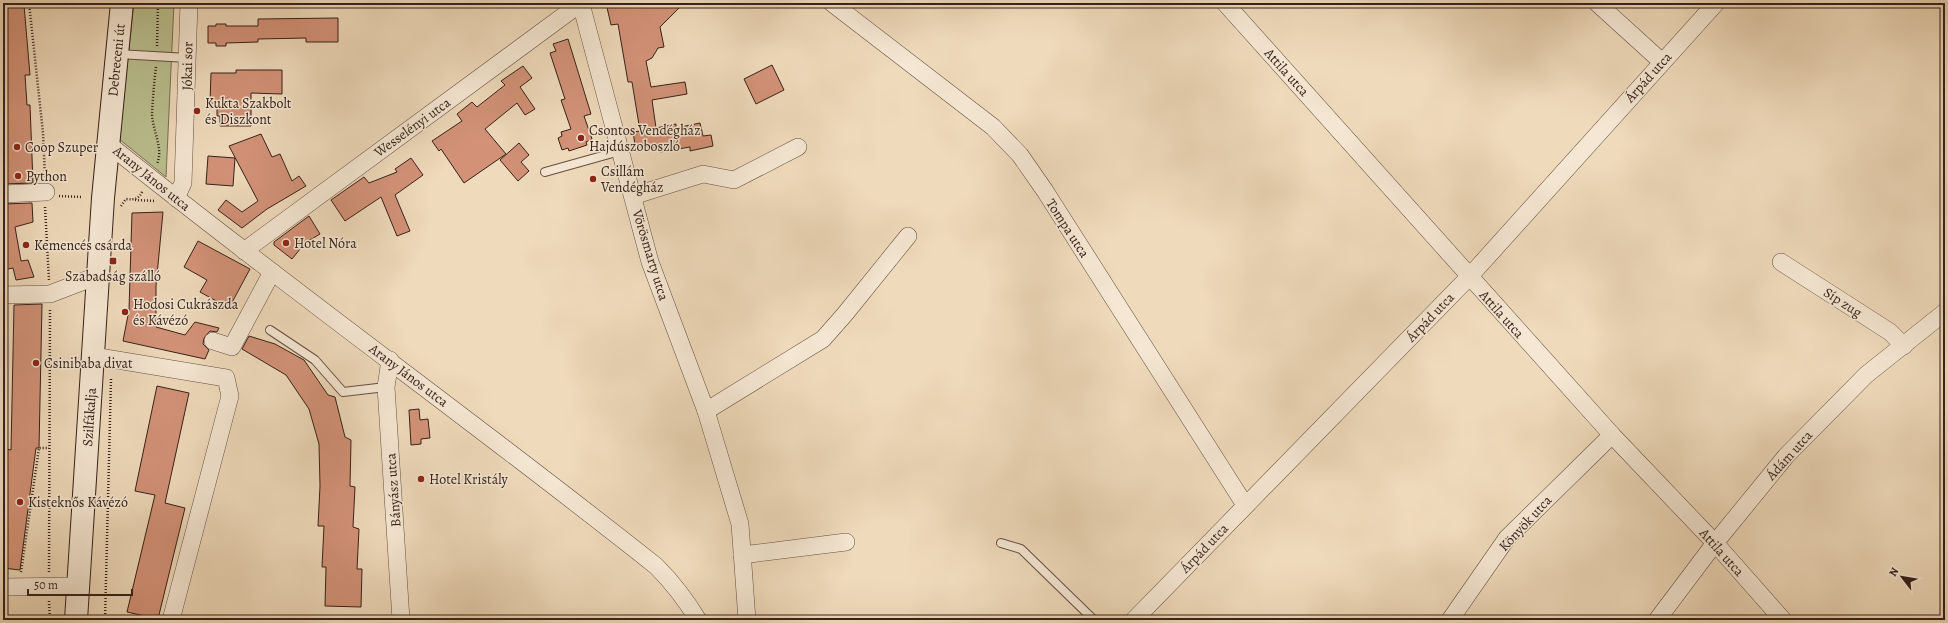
<svg xmlns="http://www.w3.org/2000/svg" width="1948" height="623" font-family="Alegreya,serif">
	<rect width="100%" height="100%" fill="#efdabb"/>
	<filter id="stains"><feTurbulence type="fractalNoise" baseFrequency=".005" numOctaves="4"/><feColorMatrix values="0 0 0 0 .2 0 0 0 0 .09 0 0 0 0 .02 0 0 0 .5 -.17"/></filter>
	<radialGradient id="worn" r=".72"><stop offset=".6" stop-color="#630" stop-opacity="0"/><stop offset="1" stop-color="#630" stop-opacity=".3"/></radialGradient>
	<polygon fill="#babf8f" stroke="#787054" points="134,3 174,3 166,177 119,139"/>
	<g fill="#d39278" stroke="#352119">
		<polygon points="606,3 684,3 660,27 664,47 658,48 652,58 646,61 651,87 685,82 687,94 652,100 656,128 676,124 676,128 700,123 703,136 711,135 713,146 690,151 690,147 660,152 659,147 636,151 633,132 640,131 632,82 628,82 618,24 611,25"/>
		<polygon points="24,5 30,75 25,75 27,105 30,105 33,183 3,184 3,7"/>
		<polygon points="338,18 338,42 306,42 306,38 258,39 258,42 226,43 226,46 216,46 216,43 208,43 208,26 216,26 216,24 226,24 226,26 258,26 258,19"/>
		<polygon points="568,39 591,114 584,116 592,139 586,142 587,145 569,151 568,148 562,150 558,138 562,136 561,132 571,129 561,100 565,99 550,53 556,51 553,44"/>
		<polygon points="772,65 784,90 756,104 744,79"/>
		<polygon points="523,66 532,78 520,87 535,109 525,115 517,103 485,129 506,154 464,183 441,149 439,151 432,141 462,121 457,114 472,102 477,107 505,85 501,81"/>
		<polygon points="236,70 282,70 282,94 251,93 251,126 220,126 220,116 217,116 217,103 210,103 211,73 236,73"/>
		<polygon points="261,134 272,157 280,154 292,181 299,176 306,186 267,209 242,228 218,210 226,200 242,212 258,201 229,146"/>
		<polygon points="519,143 529,155 521,162 529,171 518,181 500,160"/>
		<polygon points="208,156 235,158 233,186 206,184"/>
		<polygon points="411,158 423,175 395,195 410,231 397,236 381,197 345,221 331,200 364,177 369,183 397,172 395,169"/>
		<polygon points="32,203 33,222 15,227 21,261 28,260 34,277 16,280 13,268 3,270 3,204"/>
		<polygon points="163,212 156,286 156,327 185,335 195,322 219,328 217,332 210,331 204,338 203,344 209,350 205,359 123,341 129,310 132,213"/>
		<polygon points="309,216 320,234 305,243 292,259 274,245 274,242"/>
		<polygon points="198,241 250,269 229,308 200,292 207,280 184,267"/>
		<polygon points="42,304 39,448 36,448 20,570 3,568 3,471 6,449 11,450 14,305"/>
		<polygon points="249,336 275,344 304,360 328,395 335,397 345,437 351,440 350,486 355,487 353,527 359,529 357,569 362,569 361,607 325,606 326,567 322,567 324,526 318,526 320,486 319,444 309,409 286,375 242,349"/>
		<polygon points="157,386 189,393 165,503 185,508 158,619 127,612 155,495 135,491"/>
		<polygon points="419,409 420,420 428,419 430,438 421,439 421,444 411,445 409,410"/>
	</g>
	<g fill="none" stroke-linecap="round" stroke-linejoin="round">
		<defs>
			<g id="lane">
				<polyline points="118,54 188,58"/>
				<polyline points="545,172 620,151"/>
				<polyline points="270,330 315,360 343,392 386,387"/>
				<polyline points="1001,543 1021,549 1094,620"/>
			</g>
			<g id="street">
				<polyline points="832,3 993,127 1020,155 1045,191 1245,505"/>
				<polyline points="1225,3 1612,435 1715,543 1783,620"/>
				<polyline points="1597,3 1662,62"/>
				<polyline points="581,4 650,262 706,411 740,524 747,620"/>
				<path d="M107,143C287,288 475,422 656,566C673,583 686,600 698,620"/>
				<polyline points="3,194 46,192"/>
				<polyline points="633,196 703,174 734,180 798,147"/>
				<polyline points="176,198 183,183 189,3"/>
				<polyline points="244,251 581,3"/>
				<polyline points="1781,262 1890,332 1904,346"/>
				<polyline points="3,295 50,294 97,276"/>
				<polyline points="213,341 232,347 272,272"/>
				<polyline points="93,356 226,378 230,396 171,620"/>
				<polyline points="390,360 386,387 401,620"/>
				<polyline points="706,411 823,339 845,314 908,236"/>
				<polyline points="742,555 846,542"/>
				<polyline points="3,587 77,586"/>
				<polyline points="1134,620 1469,277 1716,3"/>
				<polyline points="1450,620 1507,538 1612,435"/>
				<polyline points="1657,620 1715,543 1786,456 1866,375 1945,312"/>
			</g>
			<polyline id="secondary" points="76,620 103,198 122,3"/>
		</defs>
		<use href="#lane" stroke="#644f42" stroke-width="10"/>
		<use href="#street" stroke="#644f42" stroke-width="18"/>
		<use href="#secondary" stroke="#352119" stroke-width="24"/>
		<g stroke="#352119" stroke-width="2.5" stroke-dasharray="1 2" stroke-linecap="butt">
			<polyline points="29,3 43,133 45,178"/>
			<polyline points="157,46 158,3"/>
			<path d="M156,67C154,82 153,98 152,113C152,130 164,148 157,164"/>
			<polyline points="59,196 82,197"/>
			<polyline points="135,200 156,201"/>
			<path d="M121,206L126,199C135,200 139,199 143,190"/>
			<polyline points="45,207 49,280"/>
			<polyline points="21,572 39,448 49,448"/>
			<polyline points="49,572 50,309"/>
			<polyline points="49,601 50,620"/>
			<polyline points="105,620 111,379"/>
		</g>
		<use href="#lane" stroke="#f5e7d3" stroke-width="8"/>
		<use href="#street" stroke="#f5e7d3" stroke-width="17"/>
		<use href="#secondary" stroke="#f5e7d3" stroke-width="22"/>
	</g>
	<g fill="#8f2418" stroke="#f5e7d3" stroke-width="1.5">
		<circle cx="197" cy="111" r="4"/>
		<circle cx="581" cy="138" r="4"/>
		<circle cx="17" cy="147" r="4"/>
		<circle cx="18" cy="176" r="4"/>
		<circle cx="593" cy="179" r="4"/>
		<circle cx="286" cy="243" r="4"/>
		<circle cx="26" cy="245" r="4"/>
		<rect x="109" y="257" width="8" height="8" rx="2"/>
		<circle cx="125" cy="312" r="4"/>
		<circle cx="36" cy="363" r="4"/>
		<circle cx="421" cy="479" r="4"/>
		<circle cx="20" cy="502" r="4"/>
	</g>
	<g text-anchor="middle" stroke-width="3" stroke-linejoin="round" paint-order="stroke">
		<g font-size="14" fill="#352119" stroke="#f5e7d3">
			<text transform="translate(116 60) rotate(-84)" y="5">Debreceni út</text>
			<text transform="translate(187 66) rotate(-89)" y="5">Jókai sor</text>
			<text transform="translate(1287 72) rotate(48)" y="5">Attila utca</text>
			<text transform="translate(1648 77) rotate(-48)" y="5">Árpád utca</text>
			<text transform="translate(412 127) rotate(-36)" y="5">Wesselényi utca</text>
			<text transform="translate(152 178) rotate(39)" y="5">Arany János utca</text>
			<text transform="translate(1068 228) rotate(57)" y="5">Tompa utca</text>
			<text transform="translate(651 255) rotate(73)" y="5">Vörösmarty utca</text>
			<text transform="translate(1843 302) rotate(33)" y="5">Síp zug</text>
			<text transform="translate(1502 314) rotate(48)" y="5">Attila utca</text>
			<text transform="translate(1430 317) rotate(-46)" y="5">Árpád utca</text>
			<text transform="translate(409 375) rotate(37)" y="5">Arany János utca</text>
			<text transform="translate(89 417) rotate(-86)" y="5">Szilfákalja</text>
			<text transform="translate(1789 455) rotate(-48)" y="5">Ádám utca</text>
			<text transform="translate(393 490) rotate(-94)" y="5">Bányász utca</text>
			<text transform="translate(1525 523) rotate(-47)" y="5">Könyök utca</text>
			<text transform="translate(1204 548) rotate(-46)" y="5">Árpád utca</text>
			<text transform="translate(1722 552) rotate(48)" y="5">Attila utca</text>
		</g>
		<g font-size="14" fill="#352119" stroke="#f5e7d3" text-anchor="start">
			<text x="205" y="108">Kukta Szakbolt<tspan x="205" dy="16">és Diszkont</tspan></text>
			<text x="589" y="135">Csontos Vendégház<tspan x="589" dy="16">Hajdúszoboszló</tspan></text>
			<text x="25" y="152">Coop Szuper</text>
			<text x="601" y="176">Csillám<tspan x="601" dy="16">Vendégház</tspan></text>
			<text x="26" y="181">Python</text>
			<text x="294" y="248">Hotel Nóra</text>
			<text x="34" y="250">Kemencés csárda</text>
			<text x="113" y="281" text-anchor="middle">Szabadság szálló</text>
			<text x="133" y="309">Hodosi Cukrászda<tspan x="133" dy="16">és Kávézó</tspan></text>
			<text x="44" y="368">Csinibaba divat</text>
			<text x="429" y="484">Hotel Kristály</text>
			<text x="28" y="507">Kisteknős Kávézó</text>
		</g>
	</g>
	<rect width="1948" height="623" fill="none" stroke="#efdabb" stroke-width="16"/>
	<rect x="4" y="4" width="1940" height="615" fill="none" stroke="#352119" stroke-width="2"/>
	<rect x="8" y="8" width="1932" height="607" fill="none" stroke="#352119"/>
	<g transform="translate(1902 577) rotate(301)" stroke="#f5e7d3" stroke-width="3" paint-order="stroke">
	<path d="M0-3L7 15L0 10L-7 15Z" fill="#352119"/>
	<text y="-6" font-size="11" font-weight="bold" text-anchor="middle" fill="#352119">N</text>
	</g>
	<path d="M28 589v6h104v-6" fill="none" stroke="#352119" stroke-width="2"/>
	<text x="34" y="589" font-size="12" fill="#352119" stroke="#f5e7d3" stroke-width="3" paint-order="stroke">50 m</text>
	<rect width="100%" height="100%" filter="url(#stains)"/>
	<rect width="100%" height="100%" fill="url(#worn)"/>
</svg>
